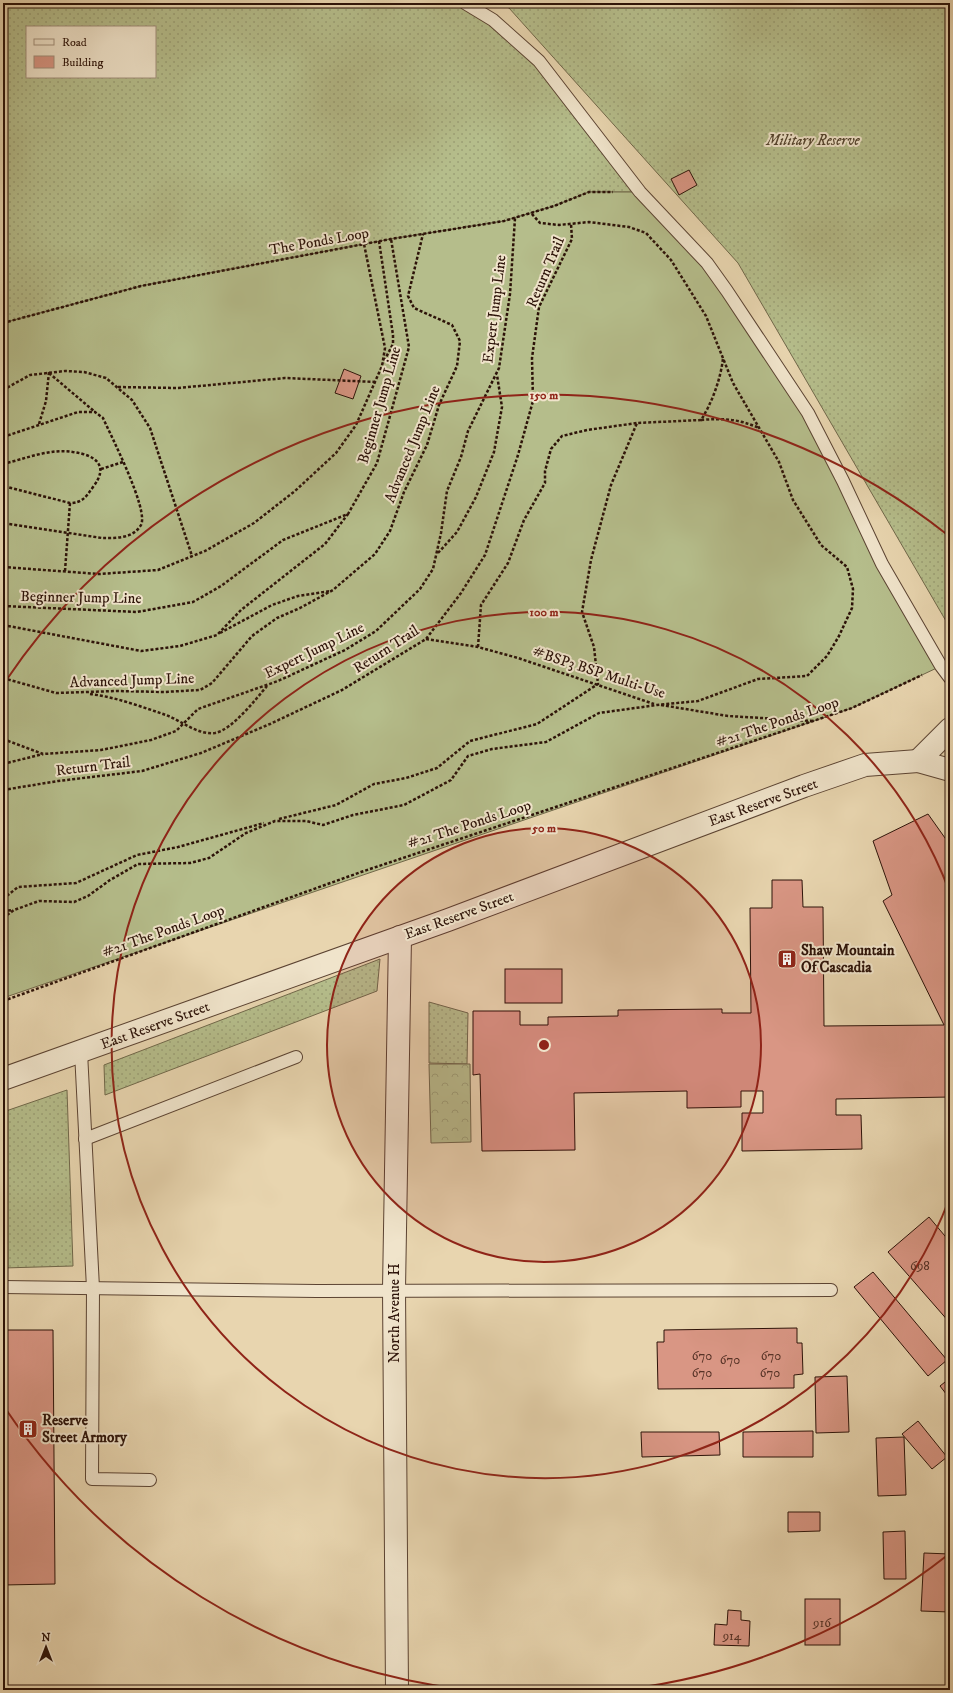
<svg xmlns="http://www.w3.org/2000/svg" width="953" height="1693" font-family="'IM FELL DW Pica',serif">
	<defs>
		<pattern id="grass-dots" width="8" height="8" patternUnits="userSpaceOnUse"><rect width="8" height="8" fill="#b5bd8b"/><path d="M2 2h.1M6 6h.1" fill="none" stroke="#9ca176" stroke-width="1.8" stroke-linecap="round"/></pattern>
		<pattern id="forest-crowns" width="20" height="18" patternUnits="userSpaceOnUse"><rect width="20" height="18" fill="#b5bd8b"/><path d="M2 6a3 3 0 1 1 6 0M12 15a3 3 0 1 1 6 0" fill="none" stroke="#9ca176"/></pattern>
	</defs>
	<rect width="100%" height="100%" fill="#e8d5af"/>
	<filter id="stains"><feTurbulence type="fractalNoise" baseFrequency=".005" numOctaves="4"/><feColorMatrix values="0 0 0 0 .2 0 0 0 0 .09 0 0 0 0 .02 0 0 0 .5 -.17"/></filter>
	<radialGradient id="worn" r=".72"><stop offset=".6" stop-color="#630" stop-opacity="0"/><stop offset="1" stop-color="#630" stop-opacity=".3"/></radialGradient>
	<g fill="url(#grass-dots)" stroke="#70684a" fill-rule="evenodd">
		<path d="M3,3H465L540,61L640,192H589L554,206L504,221L391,239L141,286L3,323ZM27,27H155V77H27Z"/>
		<polygon points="498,3 950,3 950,628 738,263 509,8"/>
		<polygon points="380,959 377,991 105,1095 104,1065"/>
		<polygon points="429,1002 468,1013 467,1064 429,1063"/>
		<polygon points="67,1090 73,1266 3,1268 3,1112"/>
	</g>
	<polygon fill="url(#forest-crowns)" stroke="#70684a" points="429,1064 470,1064 471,1142 431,1143"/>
	<polygon fill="#b5bd8b" stroke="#70684a" points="589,192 640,192 707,263 809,413 941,666 852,708 3,998 3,323 141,286 391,239 504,221 554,206"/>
	<g fill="#d99684" stroke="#2c1208">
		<polygon points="689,170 697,185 679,195 671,179"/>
		<polygon points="344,369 361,376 353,399 335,393"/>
		<polygon points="928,814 950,845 950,1097 836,1099 836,1115 861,1115 862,1149 742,1151 742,1113 763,1113 763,1091 741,1091 741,1107 687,1108 687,1091 574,1093 575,1150 482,1151 480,1074 473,1075 473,1011 520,1011 520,1025 548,1025 548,1017 618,1016 618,1010 722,1009 722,1013 751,1013 750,908 772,908 772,880 802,880 803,907 823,907 824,1026 944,1025 883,901 892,895 873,841"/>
		<rect x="505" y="969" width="57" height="34"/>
		<polygon points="929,1217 950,1242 950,1323 888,1252"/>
		<polygon points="873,1272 947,1360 928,1376 854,1287"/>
		<polygon points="797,1328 797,1343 802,1343 803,1374 794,1375 794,1388 658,1389 657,1342 664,1342 664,1330"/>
		<polygon points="3,1330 53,1330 55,1584 3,1585"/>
		<polygon points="847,1376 849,1432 816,1433 815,1377"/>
		<polygon points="950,1378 950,1399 940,1386"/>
		<polygon points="918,1421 947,1457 932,1469 902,1434"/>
		<polygon points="813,1431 813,1457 743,1457 743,1432"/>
		<polygon points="641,1432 719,1432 720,1455 642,1457"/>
		<polygon points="904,1437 906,1495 878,1496 876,1438"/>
		<polygon points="788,1512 820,1512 820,1531 788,1532"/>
		<polygon points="905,1531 906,1579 884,1579 883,1532"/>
		<polygon points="950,1548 950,1612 921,1611 924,1553 950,1554"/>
		<rect x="805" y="1599" width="35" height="46"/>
		<polygon points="728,1610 741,1611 741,1620 750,1621 749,1646 714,1645 715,1624 727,1625"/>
	</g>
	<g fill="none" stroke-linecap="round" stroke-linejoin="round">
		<defs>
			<g id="service">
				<polyline points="465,3 493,20 539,61 640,192 707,263 727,291 808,413 843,481 882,564 941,666 950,678"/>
				<polyline points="81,1052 93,1288 92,1479 150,1480"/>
				<polyline points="85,1139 296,1057"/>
				<polyline points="3,1287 317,1291 831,1290"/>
			</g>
			<g id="minor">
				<polyline points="950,729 918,761 950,770"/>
				<polyline points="397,1690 394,1289 400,937"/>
			</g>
			<polyline id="tertiary" points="3,1079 448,920 804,786 865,765 918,761"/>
		</defs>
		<use href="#service" stroke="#5b4332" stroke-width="14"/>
		<use href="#minor" stroke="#5b4332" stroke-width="24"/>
		<use href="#tertiary" stroke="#5b4332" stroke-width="24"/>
		<g stroke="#2c1208" stroke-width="2.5" stroke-dasharray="3 2" stroke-linecap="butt">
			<polyline points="379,241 393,335 393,344 383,363"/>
			<polyline points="3,323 141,286 391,239 504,221 554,206 589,192 613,192"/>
			<polyline points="49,373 95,412"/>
			<polyline points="118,387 178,388 285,378 376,382"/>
			<polyline points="3,390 30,375 65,371 84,372 106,378 132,400 150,428 192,556"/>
			<path d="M701,420C723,418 739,419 759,428"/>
			<polyline points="39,424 46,401 49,372"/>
			<path d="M3,437L78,412H95L103,418C111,436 149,510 141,525C133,539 115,538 102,538L3,523"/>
			<path d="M3,464C24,459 51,448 73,452C95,455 110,465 93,487C86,497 82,503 70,503L3,486"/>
			<polyline points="101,469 123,462"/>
			<polyline points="438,553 457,532 476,497 494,452 502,407 497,375"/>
			<polyline points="3,567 99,574 158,570 205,551 254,523 295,491 336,453 356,425 382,366 385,348 364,244"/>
			<polyline points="65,571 70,503"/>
			<polyline points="3,606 137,612 193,602 221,586 283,540 348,514 377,463 409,347 391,239"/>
			<polyline points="3,625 141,651 180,646 217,635 241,610 325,544 348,514"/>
			<polyline points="220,633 272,605 298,596 330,591"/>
			<polyline points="426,639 478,647 518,658 654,704"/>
			<polyline points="478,647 481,605 508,563 524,520 545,483 545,471 551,449 562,436 587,430 637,423"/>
			<polyline points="3,678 56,693 117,691 164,692 200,690 212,683 252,636 277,618 300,608 333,590 375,554 390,531 404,492 427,445 439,405 457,366 460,341 452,325 414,308 408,296 423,234"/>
			<path d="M90,694C116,697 142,707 166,715C182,721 197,735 215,733C232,730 256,699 267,686"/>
			<polyline points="661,705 728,716 813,721"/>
			<polyline points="3,739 43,754 101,750 151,740 176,731 198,709 278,681 345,650 376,631 420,589 433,569 441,533 447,491 461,457 468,431 499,368 510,294 515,218"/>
			<polyline points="3,764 43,754"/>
			<polyline points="3,790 58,781 142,771 201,753 270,724 342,690 426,639 461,593 485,555 518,455 533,401 532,358 539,307 572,239 571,224"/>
			<path d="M279,819L336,805L374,784L406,778L437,768L470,741L537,724L598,684L594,647L582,612L591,560L611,485L637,423L701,420C712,403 721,378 723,358"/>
			<polyline points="3,899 18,887 76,883 137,855 178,847 264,823"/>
			<polyline points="3,911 13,910"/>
			<polyline points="3,918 14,910 39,901 74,902 88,896 110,880 138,864 190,863 209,858 246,833 275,821 306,821 323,825 353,815 404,805 451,780 468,756 492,749 546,742 599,713 657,705 698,701 758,679 807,676 827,656 839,636 852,608 853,589 847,567 821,545 793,500 779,462 733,383 706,316 671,260 646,233 629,227 589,222 559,225 540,223 531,213"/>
			<polyline points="3,1001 361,872 852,708 922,675"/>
		</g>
		<use href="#service" stroke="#f0e4cb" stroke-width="12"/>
		<use href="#minor" stroke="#f0e4cb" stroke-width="22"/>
		<use href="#tertiary" stroke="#f0e4cb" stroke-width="22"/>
	</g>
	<circle cx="544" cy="1045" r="217" fill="#8f2418" fill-opacity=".12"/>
	<g fill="none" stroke="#8f2418" stroke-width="2">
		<circle cx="544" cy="1045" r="217"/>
		<path d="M950 1197A433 433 0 1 1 950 893"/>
		<path d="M949 1554A650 650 0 0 1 629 1689M459 1689A650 650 0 0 1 5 1408M5 682A650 650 0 0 1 949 536"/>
	</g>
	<defs>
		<symbol id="building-square" viewBox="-11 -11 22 22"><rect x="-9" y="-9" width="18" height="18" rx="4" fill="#8f2418" stroke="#f0e4cb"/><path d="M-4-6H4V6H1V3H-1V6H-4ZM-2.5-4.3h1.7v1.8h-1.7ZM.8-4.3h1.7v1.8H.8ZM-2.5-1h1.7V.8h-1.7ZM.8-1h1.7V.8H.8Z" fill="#fff"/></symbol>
	</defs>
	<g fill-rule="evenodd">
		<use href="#building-square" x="776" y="948" width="22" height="22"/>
		<use href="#building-square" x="17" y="1418" width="22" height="22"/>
	</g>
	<g text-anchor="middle" stroke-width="4" stroke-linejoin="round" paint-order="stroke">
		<g font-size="13" fill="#573327">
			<text x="920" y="1270">698</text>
			<text x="702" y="1360">670</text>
			<text x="771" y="1360">670</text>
			<text x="730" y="1364">670</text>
			<text x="702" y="1377">670</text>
			<text x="770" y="1377">670</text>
			<text x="822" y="1627">916</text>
			<text x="732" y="1640">914</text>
		</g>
		<g font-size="15" font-style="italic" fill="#55452f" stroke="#f0e4cb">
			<text x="813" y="145">Military Reserve</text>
		</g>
		<g font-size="15" fill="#2c1208" stroke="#f0e4cb">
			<text transform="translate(319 241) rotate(-10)" y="5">The Ponds Loop</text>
			<text transform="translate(545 272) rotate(-67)" y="5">Return Trail</text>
			<text transform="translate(494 309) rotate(-83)" y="5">Expert Jump Line</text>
			<text transform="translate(379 405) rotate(-74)" y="5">Beginner Jump Line</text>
			<text transform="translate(412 444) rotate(-68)" y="5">Advanced Jump Line</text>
			<text transform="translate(81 597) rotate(1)" y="5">Beginner Jump Line</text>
			<text transform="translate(386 649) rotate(-33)" y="5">Return Trail</text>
			<text transform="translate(314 650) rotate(-26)" y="5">Expert Jump Line</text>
			<text transform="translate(599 672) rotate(18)" y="5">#BSP3 BSP Multi-Use</text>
			<text transform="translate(132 680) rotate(-2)" y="5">Advanced Jump Line</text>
			<text transform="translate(777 722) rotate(-19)" y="5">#21 The Ponds Loop</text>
			<text transform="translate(93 766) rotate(-7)" y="5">Return Trail</text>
			<text transform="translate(763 802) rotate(-20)" y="5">East Reserve Street</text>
			<text transform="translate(469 824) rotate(-18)" y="5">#21 The Ponds Loop</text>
			<text transform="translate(459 915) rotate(-20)" y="5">East Reserve Street</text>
			<text transform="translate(163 931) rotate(-20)" y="5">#21 The Ponds Loop</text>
			<text transform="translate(155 1025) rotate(-20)" y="5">East Reserve Street</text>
			<text transform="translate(394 1313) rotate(-90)" y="5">North Avenue H</text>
		</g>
		<g font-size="15" font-weight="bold" fill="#2c1208" stroke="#f0e4cb" text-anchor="start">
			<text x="801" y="955">Shaw Mountain<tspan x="801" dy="17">Of Cascadia</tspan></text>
			<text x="42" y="1425">Reserve<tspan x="42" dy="17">Street Armory</tspan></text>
		</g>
	</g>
	<circle cx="544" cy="1045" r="6" fill="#8f2418" stroke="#f0e4cb" stroke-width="2"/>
	<g font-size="12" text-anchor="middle" font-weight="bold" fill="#8f2418" stroke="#f0e4cb" stroke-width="4" stroke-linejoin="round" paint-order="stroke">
		<text x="544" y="399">150 m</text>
		<text x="544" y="616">100 m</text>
		<text x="544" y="832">50 m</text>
	</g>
	<rect width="953" height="1693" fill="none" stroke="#e8d5af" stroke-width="16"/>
	<rect x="4" y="4" width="945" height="1685" fill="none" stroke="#2c1208" stroke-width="2"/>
	<rect x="8" y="8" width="937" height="1677" fill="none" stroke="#2c1208"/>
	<rect x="26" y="26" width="130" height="52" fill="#f0e4cb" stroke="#a2907d"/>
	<rect x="34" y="39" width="20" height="6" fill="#f0e4cb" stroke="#a2907d"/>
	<text x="62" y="46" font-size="12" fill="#2c1208">Road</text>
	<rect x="34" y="56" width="20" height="12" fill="#d99684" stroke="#a2907d"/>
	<text x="62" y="66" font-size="12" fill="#2c1208">Building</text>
	<g transform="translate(46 1647)" stroke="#f0e4cb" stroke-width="3" paint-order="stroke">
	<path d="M0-3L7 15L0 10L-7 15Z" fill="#2c1208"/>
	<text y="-6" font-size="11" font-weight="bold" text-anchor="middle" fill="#2c1208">N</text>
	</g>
	<rect width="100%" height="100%" filter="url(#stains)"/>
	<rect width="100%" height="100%" fill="url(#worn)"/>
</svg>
